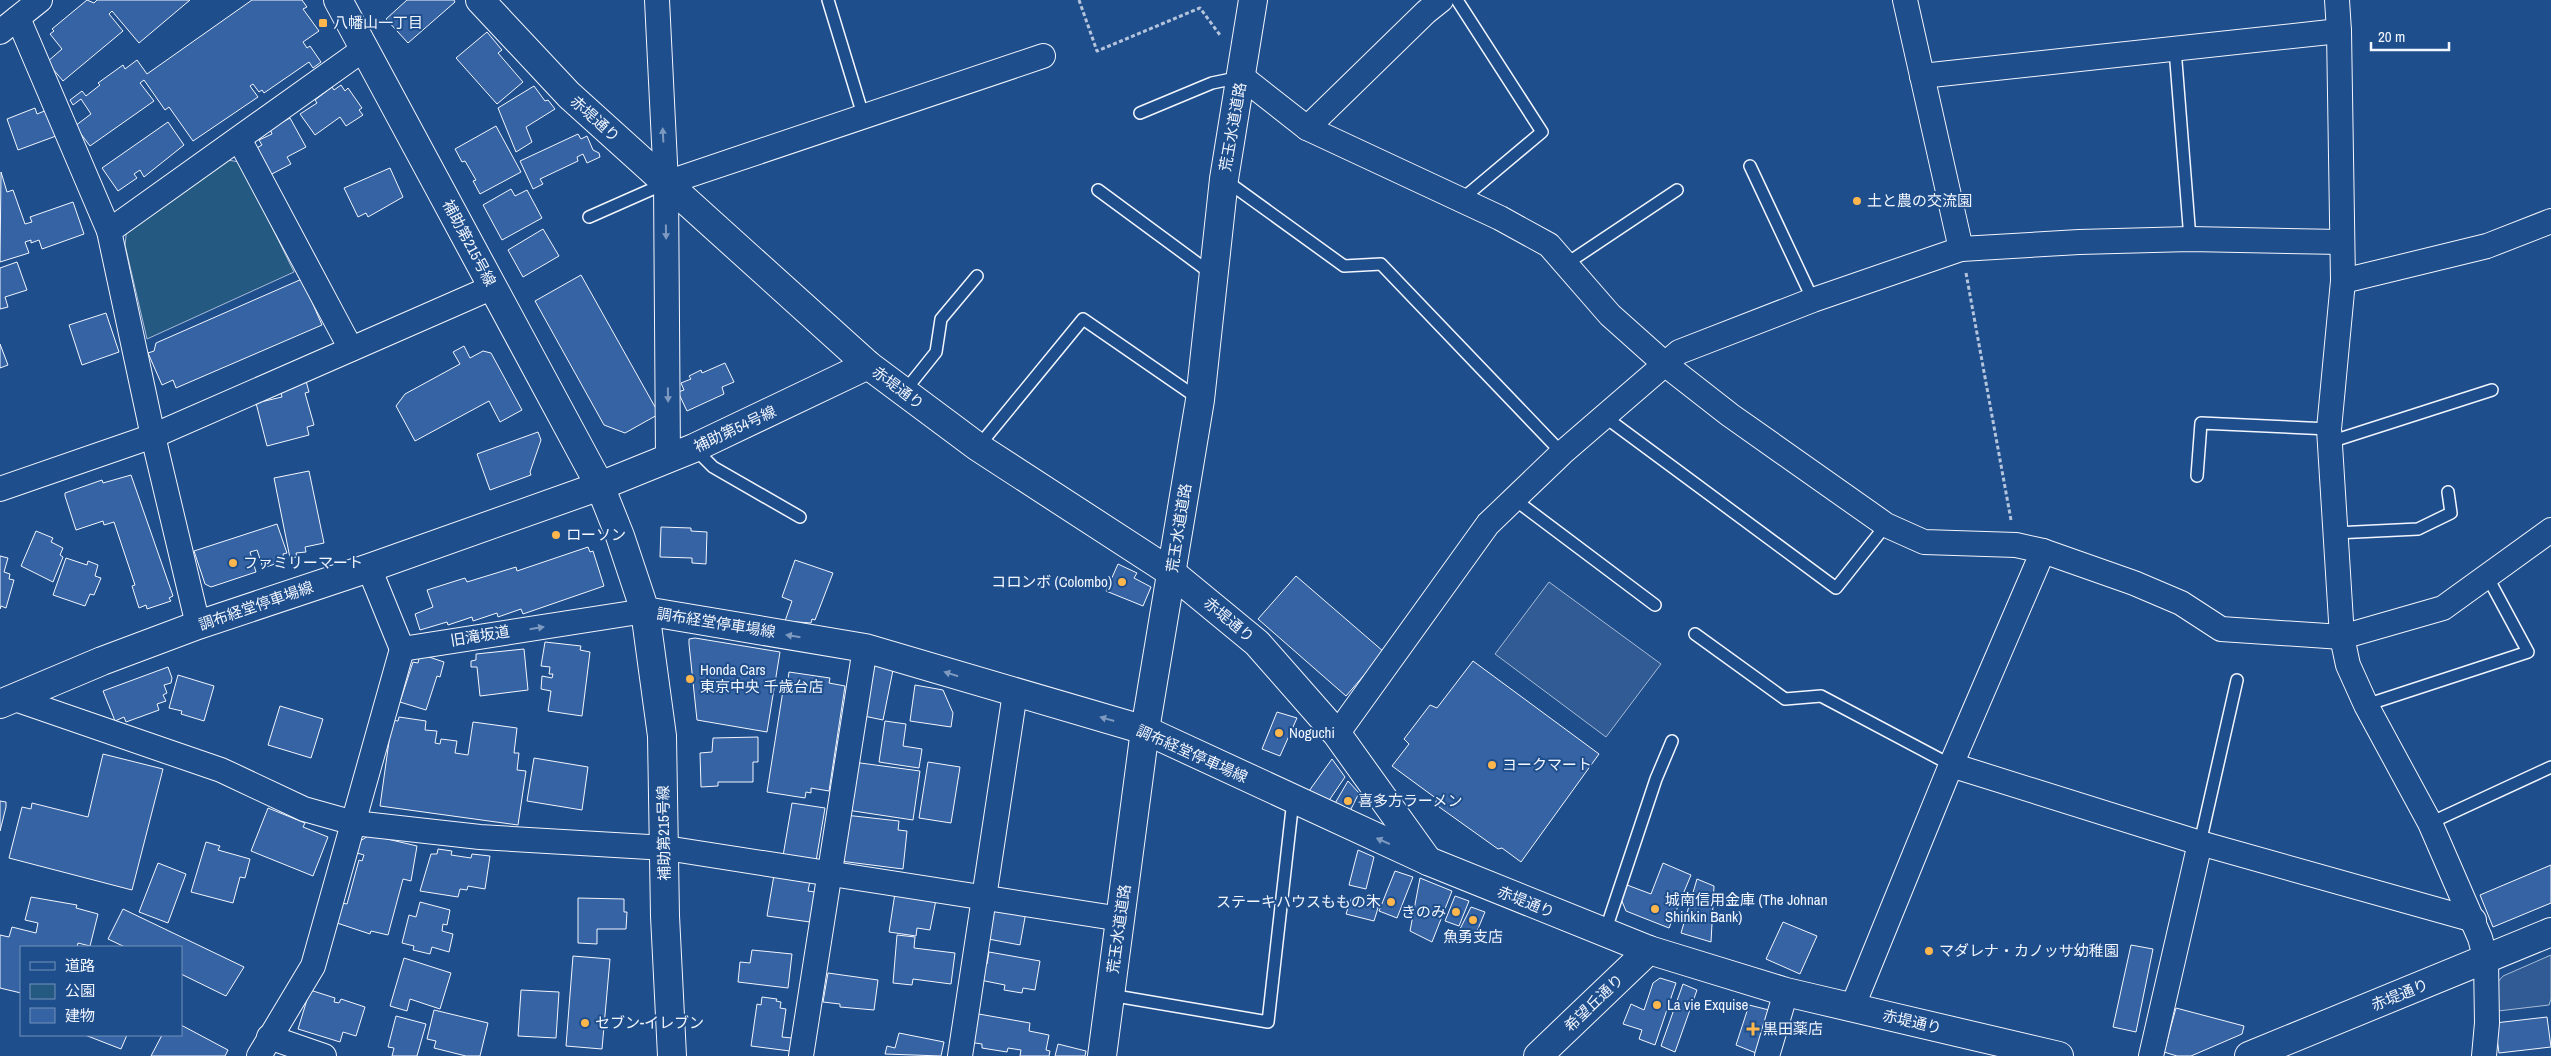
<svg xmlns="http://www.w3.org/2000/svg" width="2551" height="1056" font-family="'Archivo Narrow','Noto Sans JP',sans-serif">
	<rect width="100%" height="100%" fill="#1f4e8c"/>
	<polygon fill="#245a82" stroke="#a8bbd7" points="227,160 240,162 294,272 147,339 125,245 127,227"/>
	<g fill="#305b95" stroke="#a8bbd7">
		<polygon points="1549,582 1661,664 1606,737 1495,654"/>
		<polygon points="2551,955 2551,999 2549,1005 2498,1011 2491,990 2503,976"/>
	</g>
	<g fill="#3563a3" stroke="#f2f6ff">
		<polygon points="87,0 94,3 97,0 190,0 139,43 112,11 109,14 123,31 63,81 47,62 62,49 50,34 54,31 52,29"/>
		<polygon points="252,0 302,0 307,7 303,9 319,31 303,42 307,48 310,46 321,62 313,68 309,62 264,93 262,90 259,92 253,84 250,86 258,97 193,141 169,107 165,110 144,80 140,83 154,101 90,146 75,126 91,114 81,99 73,105 70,100 82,91 86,96 100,85 98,83 123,65 125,69 137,60 147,74"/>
		<polygon points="407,0 454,0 455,2 408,43 386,19"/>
		<polygon points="487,32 502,50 498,53 523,82 497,104 456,58"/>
		<polygon points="341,85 345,91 348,88 362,108 359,110 363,115 346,126 340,117 315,135 300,114 317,103 315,100 332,87 334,90"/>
		<polygon points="534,86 545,101 548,100 555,109 526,127 532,142 516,152 498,108"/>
		<polygon points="35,108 37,114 47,110 56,136 18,150 7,119"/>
		<polygon points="290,118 306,147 287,157 291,164 268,176 253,150 262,145 259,140 272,134 270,129"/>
		<polygon points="168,122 184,145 144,177 140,170 134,174 137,178 118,191 102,168"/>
		<polygon points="496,126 521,172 480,194 473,181 476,180 465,161 462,162 455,149"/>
		<polygon points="578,134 581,139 587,136 593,150 599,153 600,157 587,163 583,154 577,157 578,161 540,179 543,184 533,189 520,161"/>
		<polygon points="390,168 403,197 368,217 366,213 358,217 344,188"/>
		<polygon points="1,172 7,192 13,190 25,224 32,222 30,217 73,202 84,234 42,249 39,240 31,243 31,240 25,242 29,253 0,262"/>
		<polygon points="511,189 515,196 527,190 542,218 502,240 483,205"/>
		<polygon points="543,229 559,256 523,277 508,250"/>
		<polygon points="17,262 27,290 5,297 8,307 0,309 0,268"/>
		<polygon points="581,275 659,414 625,433 604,425 535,301"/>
		<polygon points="302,279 322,325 176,388 173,380 162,385 148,353 154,351 156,343"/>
		<polygon points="106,313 119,352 82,365 69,325"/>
		<polygon points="0,344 8,365 0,368"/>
		<polygon points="464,346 470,358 483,351 491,353 522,410 500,422 489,401 415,441 396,406 405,394 460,364 453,352"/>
		<polygon points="725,363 734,382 722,387 724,394 687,411 678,392 684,390 681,383 691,379 689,376 701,370 702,373"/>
		<polygon points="306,381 309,392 305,393 314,425 307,427 309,435 267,446 256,403 282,397 281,393"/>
		<polygon points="538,432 541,440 530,472 531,475 490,490 477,454"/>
		<polygon points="309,471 324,543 305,547 306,552 296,553 297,557 290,558 274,478"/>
		<polygon points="131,475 173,596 169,598 171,601 147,609 146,605 139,608 132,586 135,585 114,522 104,525 103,521 76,530 65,496 65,493 102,480 103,483"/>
		<polygon points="277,524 287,553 283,554 284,561 263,568 257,550 250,552 256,572 211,587 205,584 194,551"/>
		<polygon points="661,527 691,528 691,531 707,532 706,564 692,563 692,558 660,557"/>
		<polygon points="36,531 53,538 51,542 63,548 60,555 63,557 53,582 21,566"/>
		<polygon points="588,547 590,552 593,551 604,586 523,614 521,609 498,617 497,613 473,621 472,617 448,625 447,622 420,630 415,614 433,607 427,590 465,578 467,582 516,567 517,571"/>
		<polygon points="0,556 8,558 4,572 10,574 9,579 14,580 6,608 1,606 0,609"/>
		<polygon points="66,558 87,565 88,561 98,565 95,576 101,578 94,595 90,594 85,606 53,595"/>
		<polygon points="795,560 833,573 815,620 812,619 811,623 785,621 792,601 782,597"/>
		<polygon points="1118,564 1137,573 1134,578 1151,587 1143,606 1106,591"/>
		<polygon points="1296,576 1384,652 1346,696 1258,619"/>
		<polygon points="695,638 780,652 767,732 697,720 689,644 689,639"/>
		<polygon points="545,642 581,646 580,650 590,652 582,716 548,711 551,691 541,689 542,676 552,678 553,674 549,674 550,667 541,666"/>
		<polygon points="524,649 528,690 480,696 477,667 471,667 471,661 476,660 476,654"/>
		<polygon points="420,654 444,662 440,677 437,676 426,710 400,702 413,662 418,663"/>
		<polygon points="870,660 894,665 883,720 859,715"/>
		<polygon points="1473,661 1599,754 1521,862 1502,848 1498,849 1435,804 1437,799 1392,766 1409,744 1404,739 1430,705 1437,708"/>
		<polygon points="168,667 172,678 171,683 164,685 167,693 163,695 166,701 157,704 159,710 126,722 124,717 115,721 103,691"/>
		<polygon points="789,672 830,678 829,683 845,686 829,791 811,788 811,793 806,792 805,798 767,792 784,684 787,685"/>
		<polygon points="178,675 214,686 204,721 181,714 182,711 169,708"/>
		<polygon points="915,685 943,690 953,713 951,727 910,721"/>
		<polygon points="280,706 323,719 311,758 268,745"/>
		<polygon points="1277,712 1297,718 1280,756 1262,749"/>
		<polygon points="399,717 426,721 425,730 437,731 435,743 440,744 441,739 457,741 455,753 468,755 473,722 517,728 514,753 519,753 517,770 526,771 518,825 380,806 392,720 398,721"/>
		<polygon points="885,721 906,724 903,746 922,749 919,768 879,762"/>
		<polygon points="758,737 758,762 753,762 753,782 718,782 718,786 701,787 700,753 712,752 713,738"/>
		<polygon points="103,754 163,769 132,890 9,858 22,807 31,809 32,803 88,817"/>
		<polygon points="534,758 588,767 582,810 527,801"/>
		<polygon points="1332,759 1345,777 1328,802 1309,791"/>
		<polygon points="853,762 920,771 913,820 847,810"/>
		<polygon points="928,762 960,767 951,823 919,818"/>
		<polygon points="1348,781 1359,793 1349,813 1334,805"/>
		<polygon points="0,801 6,802 6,807 0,831"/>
		<polygon points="792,803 825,808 816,861 783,856"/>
		<polygon points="268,808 305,823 303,827 328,837 313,876 251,851"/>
		<polygon points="845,815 899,821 898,830 907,831 903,869 840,861"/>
		<polygon points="370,835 417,846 411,881 403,879 388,935 371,931 370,934 337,923 342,903 347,904 359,860 362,861 364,855 357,853 360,841"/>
		<polygon points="206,842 220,846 218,850 250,859 245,878 240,877 233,903 191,892"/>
		<polygon points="438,849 452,851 451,855 471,858 472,854 490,856 485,889 468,886 467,890 460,889 458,897 420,891 431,854 437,854"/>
		<polygon points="1358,850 1374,857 1366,889 1349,885"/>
		<polygon points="158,863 186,874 168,923 139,912"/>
		<polygon points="1663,863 1691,875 1669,928 1626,911 1621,899 1627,885 1651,894"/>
		<polygon points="2551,865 2551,903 2493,927 2480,895"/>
		<polygon points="1395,871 1413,877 1397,918 1379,911"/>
		<polygon points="774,875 810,881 808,891 815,892 810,922 767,916"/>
		<polygon points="1420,878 1452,891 1432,942 1410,931"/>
		<polygon points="1697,879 1714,886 1711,942 1681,933"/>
		<polygon points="895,893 936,900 930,930 917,928 916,936 889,932"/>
		<polygon points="1368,895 1375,896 1378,908 1374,921 1346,914 1351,899 1363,901"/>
		<polygon points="1455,896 1469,901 1459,926 1445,921"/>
		<polygon points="31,897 77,905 76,908 98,914 90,946 78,943 77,947 21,947 21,993 0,988 0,935 9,937 12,927 36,933 38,923 25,920"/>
		<polygon points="578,898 624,899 624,912 627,912 626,929 597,929 597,944 578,943"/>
		<polygon points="420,902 450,910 447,925 443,924 442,931 453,934 449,952 432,947 430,954 413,950 414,946 402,943 409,915 416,917"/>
		<polygon points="989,904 1026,912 1020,945 983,938"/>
		<polygon points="1471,907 1485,912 1475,936 1460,929"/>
		<polygon points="123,909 244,967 226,996 181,974 181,947 125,947 108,939"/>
		<polygon points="1783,922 1817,936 1800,974 1766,959"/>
		<polygon points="897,935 915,937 914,948 955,953 951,984 913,979 912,985 893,983"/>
		<polygon points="2131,945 2153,949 2136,1032 2113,1027"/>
		<polygon points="752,950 792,954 788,988 738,982 740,962 750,963"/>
		<polygon points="989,952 1040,961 1035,990 1023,988 1022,993 1004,990 1005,985 980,980 983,963 987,964"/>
		<polygon points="573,956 610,959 602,1049 566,1046"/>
		<polygon points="404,958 451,973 440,1009 410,999 407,1011 390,1006"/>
		<polygon points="828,973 878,980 874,1010 840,1007 840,1004 823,1002"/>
		<polygon points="1660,978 1676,983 1655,1045 1639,1039 1642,1030 1623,1024 1631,1004 1644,1010 1653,983"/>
		<polygon points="1683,984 1697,990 1675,1052 1661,1046"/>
		<polygon points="310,990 335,998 334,1002 339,1003 341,999 365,1007 356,1036 343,1032 340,1042 298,1029"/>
		<polygon points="521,990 559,992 556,1038 518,1036"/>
		<polygon points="762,997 777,999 776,1001 781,1002 780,1008 786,1009 782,1037 792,1038 790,1051 751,1046 757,1004 761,1005"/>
		<polygon points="1749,1005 1769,1010 1756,1053 1736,1045"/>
		<polygon points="2176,1008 2244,1026 2242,1034 2191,1056 2177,1056 2164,1052"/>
		<polygon points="434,1010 488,1023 480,1056 466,1056 434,1048 436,1041 427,1039"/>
		<polygon points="973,1013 1030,1023 1029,1031 1049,1035 1046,1050 1050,1051 1049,1056 1020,1056 1021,1050 1008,1048 1007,1052 982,1048 982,1044 968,1042"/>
		<polygon points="396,1016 426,1024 417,1056 392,1056 394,1048 388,1047"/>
		<polygon points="2547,1017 2551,1047 2499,1053 2495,1023"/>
		<polygon points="181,1025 228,1050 225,1056 151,1056 162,1035 181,1035"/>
		<polygon points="899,1033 944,1042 941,1056 885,1054 887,1046 895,1048"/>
		<polygon points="85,1035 127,1035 121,1049"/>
		<polygon points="1058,1044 1086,1051 1085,1056 1055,1056"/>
	</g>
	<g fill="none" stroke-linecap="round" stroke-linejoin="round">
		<defs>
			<g id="service">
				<polyline points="828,0 863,115"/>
				<polyline points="1457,0 1542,132 1461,200"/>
				<polyline points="2175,49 2190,239"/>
				<polyline points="1140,113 1212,83 1241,77"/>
				<polyline points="1750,166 1813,300"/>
				<polyline points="1225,180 1344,266 1381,264 1562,453"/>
				<polyline points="1098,190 1212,274"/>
				<polyline points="589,217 666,183"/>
				<polyline points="1566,264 1677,190"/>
				<polyline points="904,392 936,352 941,319 977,276"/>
				<polyline points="1605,417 1836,588 1886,525"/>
				<polyline points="2330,442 2492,390"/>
				<polyline points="978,447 1083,319 1199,399"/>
				<polyline points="694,448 713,467 800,517"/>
				<polyline points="2197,476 2201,423 2329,429"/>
				<polyline points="1514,499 1655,605"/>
				<polyline points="2335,533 2418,529 2451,513 2448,492"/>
				<polyline points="1695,634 1785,699 1821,696 1951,765"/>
				<polyline points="2366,705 2528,652 2487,576"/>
				<polyline points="2430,823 2551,767"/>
				<polyline points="2200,843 2237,680"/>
				<polyline points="1605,932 1656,779 1672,741"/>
				<polyline points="1110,995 1268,1022 1293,800"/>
			</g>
			<g id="minor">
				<polyline points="657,0 666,183 668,459"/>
				<polyline points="1905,0 1961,249"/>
				<polyline points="2337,0 2339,31 2343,281 2329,429 2342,637 2348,665 2366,705 2430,823 2480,938 2486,960 2487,1023 2484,1056"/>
				<polyline points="18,18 109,231 153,436 198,625"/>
				<polyline points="0,32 40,0"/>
				<polyline points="1922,76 2339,31"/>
				<polyline points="1242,77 1307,128 1500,218 1549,245 1610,315 1666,365 1730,415 1886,525 1924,542 2016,545 2043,551 2134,583 2181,603 2221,629 2342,637 2443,608 2551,530"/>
				<polyline points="1307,128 1426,12 1441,0"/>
				<polyline points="239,139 351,349"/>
				<polyline points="666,183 1043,56"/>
				<polyline points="109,231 364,49"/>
				<polyline points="2343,281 2487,246 2551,221"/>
				<polyline points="0,489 153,436 493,287"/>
				<polyline points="369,568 402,649"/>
				<polyline points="402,649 645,611"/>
				<polyline points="12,698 221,770 304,809 354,823 480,837 666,848 1121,919"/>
				<polyline points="1337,734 1488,524 1562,453 1679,352 1813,300 1961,249 2079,242 2190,239 2342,242"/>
				<polyline points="1951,765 2200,843 2474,920"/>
				<polyline points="1852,1008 1951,765 2043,551"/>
				<polyline points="269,1037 324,1056"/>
				<polyline points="259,1056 313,966 402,649"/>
				<polyline points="801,1056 865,648"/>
				<polyline points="960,1056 1015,693"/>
				<polyline points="1767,1056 1786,992"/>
				<polyline points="2151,1056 2200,843"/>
			</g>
			<g id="tertiary">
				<polyline points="338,0 600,486 694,448 868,365"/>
				<polyline points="480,0 569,95 868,365 978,447 1172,573 1257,643 1337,734 1428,861"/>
				<polyline points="645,611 662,736 665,916 672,1056"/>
				<polyline points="1538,1056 1649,950"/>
				<polyline points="2249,1056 2551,932"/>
			</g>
			<g id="secondary">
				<polyline points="0,704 102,661 198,625 369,568 600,486 620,536 645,611 865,648 1145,730 1428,861 1649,950 1786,992 2059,1056"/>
				<polyline points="1102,1056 1145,730 1200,400 1224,179 1253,0"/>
			</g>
		</defs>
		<use href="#service" stroke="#f2f6ff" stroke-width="14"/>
		<use href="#minor" stroke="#f2f6ff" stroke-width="26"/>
		<use href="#tertiary" stroke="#f2f6ff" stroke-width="30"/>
		<use href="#secondary" stroke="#f2f6ff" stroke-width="30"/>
		<g stroke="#b3c4dc" stroke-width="3" stroke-dasharray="4 2.5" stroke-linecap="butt">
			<polyline points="1079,0 1097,51 1200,8 1220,35"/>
			<polyline points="1966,273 2011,520"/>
		</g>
		<use href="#service" stroke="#1f4e8c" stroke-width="11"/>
		<use href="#minor" stroke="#1f4e8c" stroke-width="24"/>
		<use href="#tertiary" stroke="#1f4e8c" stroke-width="28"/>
		<use href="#secondary" stroke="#1f4e8c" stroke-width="28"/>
	</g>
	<defs><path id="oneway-solid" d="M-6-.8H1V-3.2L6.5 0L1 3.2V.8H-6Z" transform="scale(1.25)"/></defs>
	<g fill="#7e9ac0">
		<use href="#oneway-solid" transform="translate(663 135) rotate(-93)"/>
		<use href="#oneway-solid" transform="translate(666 232) rotate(89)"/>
		<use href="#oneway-solid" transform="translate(668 395) rotate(89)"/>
		<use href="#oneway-solid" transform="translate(537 628) rotate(-9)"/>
		<use href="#oneway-solid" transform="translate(793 636) rotate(-171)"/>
		<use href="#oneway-solid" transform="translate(951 674) rotate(-163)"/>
		<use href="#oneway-solid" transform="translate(1107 719) rotate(-164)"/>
		<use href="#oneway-solid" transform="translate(1383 841) rotate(-156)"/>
	</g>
	<g fill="#ffb74d" stroke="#1f4e8c" stroke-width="2">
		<rect x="318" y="18" width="10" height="10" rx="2.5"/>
		<circle cx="1857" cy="201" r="5"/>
		<circle cx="556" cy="535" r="5"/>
		<circle cx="233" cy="563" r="5"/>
		<circle cx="1122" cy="582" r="5"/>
		<circle cx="690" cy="679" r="5"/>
		<circle cx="1279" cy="733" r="5"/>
		<circle cx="1492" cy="765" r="5"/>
		<circle cx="1348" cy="801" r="5"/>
		<circle cx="1391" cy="902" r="5"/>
		<circle cx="1655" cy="909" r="5"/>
		<circle cx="1456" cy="912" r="5"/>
		<circle cx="1473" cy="920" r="5"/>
		<circle cx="1929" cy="951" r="5"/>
		<circle cx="1657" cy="1005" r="5"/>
		<circle cx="585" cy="1023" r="5"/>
		<path d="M1750.5 1021.5h5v5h5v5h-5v5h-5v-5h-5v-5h5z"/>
	</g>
	<g text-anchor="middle" stroke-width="4" stroke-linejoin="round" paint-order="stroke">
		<g font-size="15" fill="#f2f6ff" stroke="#1f4e8c" text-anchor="start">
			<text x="333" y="28">八幡山一丁目</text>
			<text x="1867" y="206">土と農の交流園</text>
			<text x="566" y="540">ローソン</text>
			<text x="243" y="568">ファミリーマート</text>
			<text x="1112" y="587" text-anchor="end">コロンボ (Colombo)</text>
			<text x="700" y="675">Honda Cars<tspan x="700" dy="17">東京中央 千歳台店</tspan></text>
			<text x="1289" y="738">Noguchi</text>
			<text x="1502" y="770">ヨークマート</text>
			<text x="1358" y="806">喜多方ラーメン</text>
			<text x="1665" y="905">城南信用金庫 (The Johnan<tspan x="1665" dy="17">Shinkin Bank)</tspan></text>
			<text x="1381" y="907" text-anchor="end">ステーキハウスももの木</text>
			<text x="1446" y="917" text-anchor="end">きのみ</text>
			<text x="1473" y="942" text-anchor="middle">魚勇支店</text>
			<text x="1939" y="956">マダレナ・カノッサ幼稚園</text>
			<text x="1667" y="1010">La vie Exquise</text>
			<text x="595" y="1028">セブン-イレブン</text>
			<text x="1763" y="1034">黒田薬店</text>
		</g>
		<g font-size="15" fill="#f2f6ff" stroke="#1f4e8c">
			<text transform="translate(595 119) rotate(42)" y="5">赤堤通り</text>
			<text transform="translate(1233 127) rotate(-80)" y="5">荒玉水道道路</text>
			<text transform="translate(469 243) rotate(62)" y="5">補助第215号線</text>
			<text transform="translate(898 388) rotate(37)" y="5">赤堤通り</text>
			<text transform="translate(735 429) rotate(-25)" y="5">補助第54号線</text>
			<text transform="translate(1179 528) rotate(-81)" y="5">荒玉水道道路</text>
			<text transform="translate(256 606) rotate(-19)" y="5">調布経堂停車場線</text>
			<text transform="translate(1229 620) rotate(40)" y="5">赤堤通り</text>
			<text transform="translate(716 623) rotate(9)" y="5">調布経堂停車場線</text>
			<text transform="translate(480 636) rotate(-9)" y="5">旧滝坂道</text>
			<text transform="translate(1192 754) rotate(24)" y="5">調布経堂停車場線</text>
			<text transform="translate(664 833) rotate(-91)" y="5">補助第215号線</text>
			<text transform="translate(1526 902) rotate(22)" y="5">赤堤通り</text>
			<text transform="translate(1119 929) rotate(-82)" y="5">荒玉水道道路</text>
			<text transform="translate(2400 995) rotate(-22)" y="5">赤堤通り</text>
			<text transform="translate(1594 1003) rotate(-44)" y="5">希望丘通り</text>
			<text transform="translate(1912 1022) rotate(13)" y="5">赤堤通り</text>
		</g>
	</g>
	<rect x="20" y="946" width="162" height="90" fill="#1f4e8c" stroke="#7391ba"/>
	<rect x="30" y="962" width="25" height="8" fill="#1f4e8c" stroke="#7391ba"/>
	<text x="65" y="971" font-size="15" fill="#f2f6ff">道路</text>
	<rect x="30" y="984" width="25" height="15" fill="#245a82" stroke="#7391ba"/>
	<text x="65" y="996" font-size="15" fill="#f2f6ff">公園</text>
	<rect x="30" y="1008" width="25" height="15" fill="#3563a3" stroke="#7391ba"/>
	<text x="65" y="1021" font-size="15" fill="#f2f6ff">建物</text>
	<path d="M2371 42v8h78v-8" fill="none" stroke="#f2f6ff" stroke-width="2.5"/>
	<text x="2378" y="42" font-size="15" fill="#f2f6ff" stroke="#1f4e8c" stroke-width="4" paint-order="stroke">20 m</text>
</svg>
